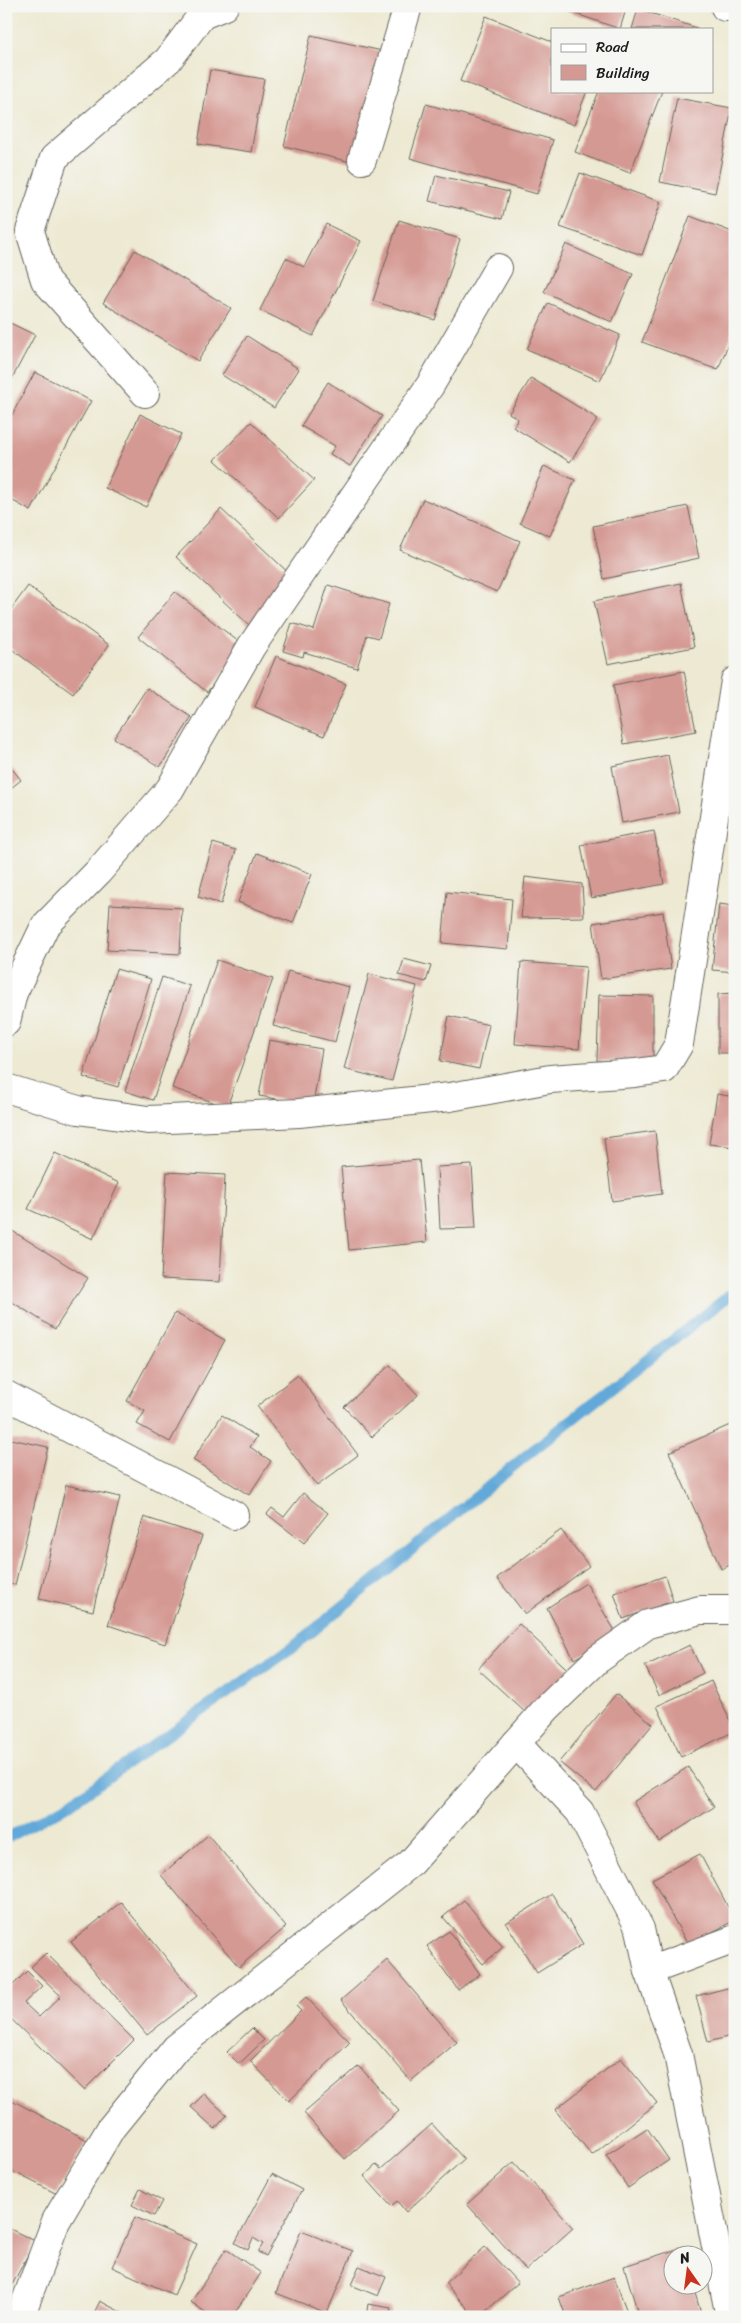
<svg xmlns="http://www.w3.org/2000/svg" width="741" height="2323" font-family="Sriracha,sans-serif">
	<rect width="100%" height="100%" fill="#f6f6f2"/>
	<filter id="ink" filterUnits="userSpaceOnUse"><feTurbulence type="fractalNoise" baseFrequency=".02" numOctaves="2"/><feDisplacementMap in="SourceGraphic" scale="10" xChannelSelector="R" yChannelSelector="G"/><feConvolveMatrix kernelMatrix="1 2 1 2 8 2 1 2 1" color-interpolation-filters="sRGB"/></filter>
	<filter id="wash" filterUnits="userSpaceOnUse"><feTurbulence type="fractalNoise" baseFrequency=".0096" numOctaves="4" result="noise"/><feDisplacementMap in="SourceGraphic" scale="20" xChannelSelector="R" yChannelSelector="G"/><feGaussianBlur stdDeviation="1.12" result="paint"/><feColorMatrix in="noise" values="0 0 0 0 0 0 0 0 0 0 0 0 0 0 0 0 0 1.4 0 .05"/><feComposite in="paint" operator="in"/></filter>
	<g filter="url(#wash)">
		<rect width="100%" height="100%" fill="#ede9d2"/>
		<g fill="none" stroke-linecap="round" stroke-linejoin="round">
			<polyline stroke="#62a9d9" stroke-width="11" points="6,1838 67,1806 297,1644 527,1455 735,1291"/>
		</g>
		<g id="blocks">
			<g fill="#d59993">
				<polygon points="553,6 627,6 620,29"/>
				<polygon points="638,9 697,28 697,29 632,29"/>
				<polygon points="486,16 552,42 552,91 587,91 574,125 460,81"/>
				<polygon points="311,35 382,51 355,163 284,146"/>
				<polygon points="210,70 264,79 251,152 198,144"/>
				<polygon points="599,91 662,91 630,173 575,152"/>
				<polygon points="677,98 732,108 715,193 660,182"/>
				<polygon points="426,104 553,140 537,194 410,158"/>
				<polygon points="580,173 661,202 642,255 560,227"/>
				<polygon points="436,175 509,192 502,219 429,201"/>
				<polygon points="690,216 735,233 735,326 718,370 642,342"/>
				<polygon points="399,220 460,239 435,320 373,301"/>
				<polygon points="326,224 361,241 313,336 260,310 286,258 304,267"/>
				<polygon points="566,244 633,274 612,322 544,292"/>
				<polygon points="135,250 231,308 198,361 103,303"/>
				<polygon points="548,303 620,335 600,381 527,349"/>
				<polygon points="6,321 35,335 6,390"/>
				<polygon points="247,336 299,369 274,408 222,375"/>
				<polygon points="35,372 91,401 31,511 6,497 6,426"/>
				<polygon points="531,378 598,419 570,462 513,427 518,419 509,413"/>
				<polygon points="328,382 382,416 350,466 330,454 335,446 301,426"/>
				<polygon points="140,414 181,434 146,507 105,488"/>
				<polygon points="251,422 314,480 279,518 215,460"/>
				<polygon points="544,466 575,480 550,536 520,523"/>
				<polygon points="423,499 520,541 497,592 400,550"/>
				<polygon points="688,506 699,558 604,579 593,526"/>
				<polygon points="221,509 294,578 249,625 176,557"/>
				<polygon points="681,583 694,647 608,664 594,601"/>
				<polygon points="328,585 389,604 379,638 367,635 357,668 304,652 303,657 283,651 292,623 314,630"/>
				<polygon points="28,586 109,645 73,694 6,645 6,616"/>
				<polygon points="175,592 244,646 207,692 138,637"/>
				<polygon points="276,656 346,684 324,736 255,707"/>
				<polygon points="684,671 696,731 624,744 613,685"/>
				<polygon points="147,688 192,717 160,767 114,738"/>
				<polygon points="668,755 679,812 622,823 612,766"/>
				<polygon points="6,761 21,780 6,792"/>
				<polygon points="654,831 664,884 591,898 581,845"/>
				<polygon points="213,843 236,850 221,904 198,897"/>
				<polygon points="257,853 312,874 293,923 238,902"/>
				<polygon points="525,877 582,884 584,917 521,918"/>
				<polygon points="447,892 512,899 508,949 442,943"/>
				<polygon points="110,904 182,908 180,954 107,950"/>
				<polygon points="719,904 735,906 735,972 712,970"/>
				<polygon points="663,912 671,969 601,979 593,923"/>
				<polygon points="404,959 431,966 426,982 399,975"/>
				<polygon points="217,960 273,979 227,1107 172,1088"/>
				<polygon points="521,962 586,967 579,1049 515,1044"/>
				<polygon points="116,969 151,979 118,1087 83,1077"/>
				<polygon points="288,971 349,987 335,1042 273,1026"/>
				<polygon points="369,974 417,986 392,1081 344,1069"/>
				<polygon points="162,977 190,986 153,1100 125,1091"/>
				<polygon points="735,993 735,1053 718,1053 718,994"/>
				<polygon points="599,995 653,996 653,1061 597,1061"/>
				<polygon points="449,1016 489,1025 479,1069 440,1061"/>
				<polygon points="269,1040 322,1049 313,1105 259,1096"/>
				<polygon points="717,1094 735,1097 735,1147 709,1144"/>
				<polygon points="655,1131 662,1194 612,1201 604,1138"/>
				<polygon points="55,1153 119,1183 93,1239 28,1209"/>
				<polygon points="419,1160 427,1242 349,1250 341,1167"/>
				<polygon points="472,1165 476,1228 440,1229 437,1167"/>
				<polygon points="167,1172 225,1175 220,1282 161,1279"/>
				<polygon points="6,1227 88,1278 55,1329 6,1298"/>
				<polygon points="175,1313 225,1340 170,1442 137,1424 145,1411 127,1401"/>
				<polygon points="390,1365 418,1395 372,1437 344,1407"/>
				<polygon points="298,1375 358,1455 317,1486 257,1406"/>
				<polygon points="222,1415 257,1437 250,1447 271,1461 249,1495 193,1460"/>
				<polygon points="730,1425 735,1437 735,1563 721,1569 669,1452"/>
				<polygon points="6,1438 48,1447 15,1585 6,1583"/>
				<polygon points="66,1485 120,1497 93,1611 39,1599"/>
				<polygon points="303,1493 328,1513 304,1543 267,1514 272,1508 284,1517"/>
				<polygon points="144,1517 202,1536 165,1644 108,1625"/>
				<polygon points="561,1530 589,1566 525,1614 497,1578"/>
				<polygon points="665,1576 673,1601 623,1619 614,1593"/>
				<polygon points="586,1583 617,1634 574,1659 547,1608"/>
				<polygon points="519,1624 579,1680 538,1724 478,1669"/>
				<polygon points="690,1645 703,1673 659,1695 645,1666"/>
				<polygon points="711,1681 735,1731 681,1757 657,1706"/>
				<polygon points="616,1694 653,1724 596,1792 559,1762"/>
				<polygon points="688,1767 714,1807 659,1842 633,1802"/>
				<polygon points="208,1835 286,1927 239,1967 161,1875"/>
				<polygon points="700,1854 735,1920 688,1945 652,1879"/>
				<polygon points="552,1894 583,1944 537,1973 506,1923"/>
				<polygon points="464,1900 503,1947 483,1964 443,1917"/>
				<polygon points="121,1902 197,1996 147,2035 71,1942"/>
				<polygon points="449,1931 480,1974 458,1990 427,1946"/>
				<polygon points="46,1953 134,2040 84,2090 6,2014 6,1992 27,1971 42,1986 24,2003 39,2017 61,1996 31,1967"/>
				<polygon points="387,1960 457,2042 411,2081 341,2000"/>
				<polygon points="735,1986 735,2035 708,2042 696,1996"/>
				<polygon points="306,1997 350,2042 289,2101 250,2061 301,2011 296,2006"/>
				<polygon points="252,2028 264,2040 239,2064 227,2052"/>
				<polygon points="621,2058 657,2103 592,2155 555,2110"/>
				<polygon points="359,2066 399,2111 345,2159 304,2113"/>
				<polygon points="204,2094 227,2115 215,2129 191,2107"/>
				<polygon points="6,2097 87,2140 57,2194 6,2168"/>
				<polygon points="432,2124 464,2159 406,2212 397,2201 391,2206 364,2176 376,2165 381,2169"/>
				<polygon points="647,2128 669,2160 628,2188 606,2155"/>
				<polygon points="514,2162 573,2228 526,2270 467,2204"/>
				<polygon points="272,2174 302,2190 266,2256 258,2252 263,2244 253,2238 248,2250 235,2243"/>
				<polygon points="140,2189 162,2201 154,2216 132,2205"/>
				<polygon points="135,2217 197,2244 174,2295 112,2267"/>
				<polygon points="6,2227 35,2241 10,2289 6,2287"/>
				<polygon points="301,2231 353,2251 327,2313 276,2293"/>
				<polygon points="485,2247 518,2283 479,2317 475,2317 445,2283"/>
				<polygon points="681,2248 684,2256 674,2256 674,2286 693,2286 702,2317 639,2317 624,2266"/>
				<polygon points="226,2249 261,2273 232,2317 212,2317 191,2302"/>
				<polygon points="359,2266 386,2277 378,2296 351,2285"/>
				<polygon points="614,2277 629,2317 566,2317 559,2297"/>
				<polygon points="100,2301 130,2317 92,2317"/>
				<polygon points="368,2304 391,2308 389,2317 366,2317"/>
			</g>
		</g>
	</g>
	<g filter="url(#ink)">
		<use href="#blocks" fill-opacity="0" stroke="#65645c" stroke-width="1"/>
		<g fill="none" stroke-linecap="round" stroke-linejoin="round">
			<defs>
				<g id="minor">
					<polyline points="725,7 735,7"/>
					<polyline points="362,160 408,6"/>
					<polyline points="145,393 45,280 30,231 54,158 168,60 202,15 224,6"/>
					<polyline points="6,1022 13,993 45,926 98,872 170,789 251,647 431,384 498,268"/>
					<polyline points="6,1088 78,1110 148,1120 299,1113 450,1097 550,1079 635,1073 664,1069 679,1044 735,681"/>
					<polyline points="6,1395 234,1515"/>
					<polyline points="516,1743 580,1812 640,1929 649,1971 678,2054 730,2317"/>
					<polyline points="649,1971 735,1939"/>
					<polyline points="20,2317 56,2221 111,2128 176,2048 411,1863 546,1709 597,1660 648,1624 700,1610 735,1610"/>
				</g>
			</defs>
			<use href="#minor" stroke="#65645c" stroke-width="30"/>
			<use href="#minor" stroke="#fff" stroke-width="28"/>
		</g>
	</g>
	<rect width="741" height="2323" fill="none" stroke="#f6f6f2" stroke-width="25"/>
	<rect x="551" y="28" width="162" height="65" fill="#f6f6f2" stroke="#9f9f9c"/>
	<rect x="561" y="44" width="25" height="8" fill="#ffffff" stroke="#9f9f9c"/>
	<text x="596" y="52" font-size="15" fill="#1c1c1c">Road</text>
	<rect x="561" y="65" width="25" height="15" fill="#d59993" stroke="#9f9f9c"/>
	<text x="596" y="78" font-size="15" fill="#1c1c1c">Building</text>
	<g transform="translate(688 2270) rotate(346)"><circle r="24" fill="#f6f6f2" stroke="#9f9f9c"/>
	<path d="M0-4L9 19L0 12L-9 19Z" fill="#c8321e"/>
	<text y="-8" font-size="14" font-weight="bold" text-anchor="middle" fill="#1c1c1c">N</text>
	</g>
</svg>
